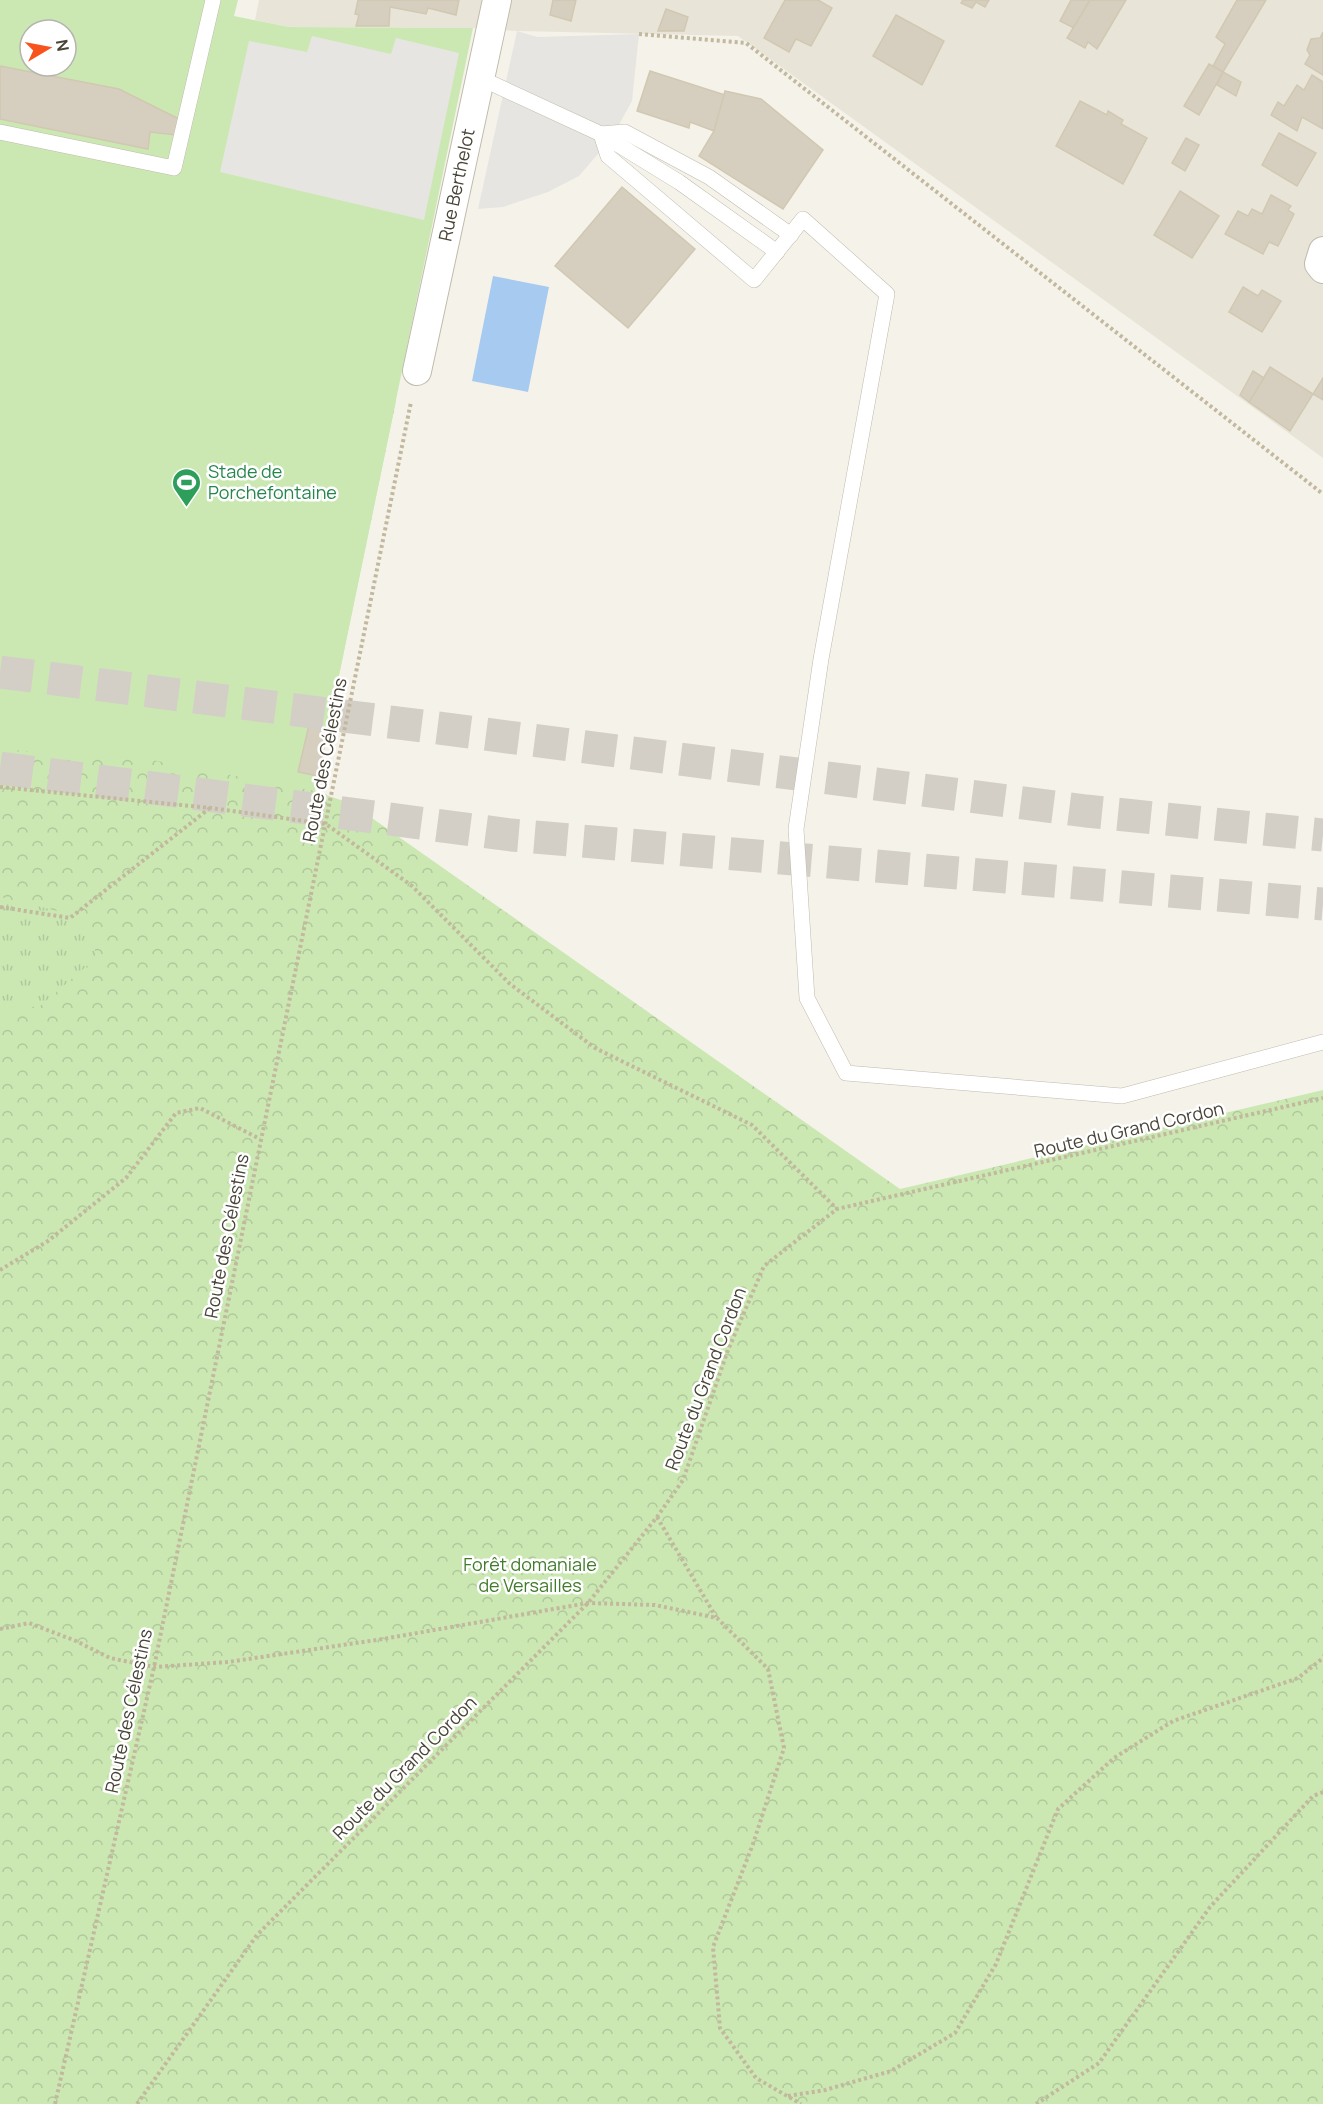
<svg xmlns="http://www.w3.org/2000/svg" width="1323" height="2104" font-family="Manrope,sans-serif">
	<defs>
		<pattern id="forest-crowns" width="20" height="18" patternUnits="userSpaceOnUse" patternTransform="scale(1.5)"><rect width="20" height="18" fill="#cbe8b3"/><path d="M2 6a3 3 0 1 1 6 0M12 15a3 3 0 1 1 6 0" fill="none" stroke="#b0c89b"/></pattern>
		<pattern id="park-tufts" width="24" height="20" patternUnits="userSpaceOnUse" patternTransform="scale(1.5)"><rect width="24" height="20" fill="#cbe8b3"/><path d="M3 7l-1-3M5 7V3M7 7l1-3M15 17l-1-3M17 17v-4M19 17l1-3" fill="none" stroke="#b0c89b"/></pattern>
	</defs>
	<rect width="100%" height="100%" fill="#f5f2ea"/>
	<polygon fill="#e8e5d8" points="259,0 1323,0 1323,458 738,36 517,31 473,28 289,27 255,20"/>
	<polygon fill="url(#forest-crowns)" points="396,401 315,791 352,804 900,1189 1323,1090 1323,2104 0,2104 0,576"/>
	<polygon fill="url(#park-tufts)" points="0,897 90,919 96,958 40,1006 0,1010"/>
	<path fill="#cbe8b3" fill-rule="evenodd" d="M0,0H238L234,16L289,27L473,28L315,791L152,760L0,749ZM30,30H66V66H30Z"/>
	<g fill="#e6e5e1">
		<polygon points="517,31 537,37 639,34 632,101 611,139 579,176 548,192 503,207 478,209"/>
		<polygon points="312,36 391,54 396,38 459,53 424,220 220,172 249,41 307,52"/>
	</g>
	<polygon fill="#a7cbf0" points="493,276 549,287 528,392 472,381"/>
	<g fill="#d6cfbf" stroke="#d1c8b2" stroke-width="1.5">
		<polygon points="358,0 459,0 456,15 428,8 426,14 390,7 389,26 356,26 359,15 355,14"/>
		<polygon points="553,0 576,0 571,21 550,15"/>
		<polygon points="785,0 818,0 832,8 811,46 796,39 789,52 764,38"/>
		<polygon points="963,0 989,0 985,7 976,2 972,8 961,3"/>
		<polygon points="1071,0 1090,0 1074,28 1060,21"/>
		<polygon points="1090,0 1126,0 1097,49 1088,42 1085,48 1067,38"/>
		<polygon points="1237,0 1266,0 1223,72 1213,66 1225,44 1216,37"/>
		<polygon points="666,9 688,17 684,31 658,31"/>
		<polygon points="896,15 944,41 922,85 873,56"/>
		<polygon points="1323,32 1323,75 1305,64 1310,55 1307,50 1311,39 1320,38"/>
		<polygon points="1209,64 1223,72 1199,115 1184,106"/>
		<polygon points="0,66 119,89 179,119 176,135 150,132 148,149 0,119"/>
		<polygon points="650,71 725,95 714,131 690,122 689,128 637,111"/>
		<polygon points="1223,72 1241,82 1236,96 1217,85"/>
		<polygon points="1312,75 1323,82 1323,129 1302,117 1297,131 1271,115 1278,102 1284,106 1297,85 1304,90"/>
		<polygon points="725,91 761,99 823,150 783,209 699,156 714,131"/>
		<polygon points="1080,101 1107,115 1108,111 1123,120 1121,124 1147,138 1123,184 1056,146"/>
		<polygon points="1279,133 1316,153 1297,186 1262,165"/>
		<polygon points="1186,138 1199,145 1185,171 1172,163"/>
		<polygon points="622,187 695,249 628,328 555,266"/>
		<polygon points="1180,191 1219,216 1192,258 1154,235"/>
		<polygon points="1271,195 1291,206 1288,210 1294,214 1278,246 1269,242 1263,254 1225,234 1238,211 1248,216 1252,209 1262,214"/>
		<polygon points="1243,287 1258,296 1262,290 1281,301 1262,332 1229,312"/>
		<polygon points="1270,367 1313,394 1290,431 1249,402"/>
		<polygon points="1253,371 1264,378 1249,402 1240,395"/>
		<polygon points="1323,378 1323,400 1313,394"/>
		<polygon points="309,725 328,728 318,776 298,772"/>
	</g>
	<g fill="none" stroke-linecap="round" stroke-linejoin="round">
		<g stroke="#d3cfc6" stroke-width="33" stroke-dasharray="33 16" stroke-linecap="butt">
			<polyline points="0,672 1086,811 1323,835"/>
			<polyline points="0,768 511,835 1323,904"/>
		</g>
		<defs>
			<g id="lane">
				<polyline points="480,78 601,134 625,132 709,177 791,235"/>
				<polyline points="0,132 174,168 213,0"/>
				<polyline points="601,134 608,156 754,280 803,219 887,294 821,659 796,829 807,998 846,1073 1122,1096 1323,1042"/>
				<polyline points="601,134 679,182 777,252"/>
			</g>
			<g id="street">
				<polyline points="1323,251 1319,264 1323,269"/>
				<polyline points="417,371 497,0"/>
			</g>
		</defs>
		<use href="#lane" stroke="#c0bbac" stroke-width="16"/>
		<use href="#street" stroke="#c0bbac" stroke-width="30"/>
		<g stroke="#c2b89d" stroke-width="4" stroke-dasharray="3 3" stroke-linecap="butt">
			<polyline points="639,34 746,43 1323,494"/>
			<polyline points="0,787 211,808 326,824 412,886 510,984 595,1048 752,1125 837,1209"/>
			<polyline points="0,907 70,918 210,808"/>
			<polyline points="0,1270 48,1241 126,1178 176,1113 200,1108 260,1139"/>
			<polyline points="657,1517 716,1617"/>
			<polyline points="0,1629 29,1623 76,1641 110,1658 154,1667 228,1662 383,1639 588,1603 655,1605 717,1618 768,1669 784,1748 753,1844 713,1947 720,2028 756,2078 801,2104"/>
			<polyline points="788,2096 825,2090 891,2071 955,2033 996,1964 1058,1809 1114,1758 1173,1721 1298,1678 1323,1658"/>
			<polyline points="55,2104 154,1667 411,402"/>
			<polyline points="137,2104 257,1935 588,1603 657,1517 683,1480 728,1350 764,1266 837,1209 1323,1098"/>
			<polyline points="1036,2104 1099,2063 1210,1907 1313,1796 1323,1792"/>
		</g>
		<use href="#lane" stroke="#fff" stroke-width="15"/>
		<use href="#street" stroke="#fff" stroke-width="28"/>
	</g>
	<defs>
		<symbol id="stadium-pin" viewBox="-11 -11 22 30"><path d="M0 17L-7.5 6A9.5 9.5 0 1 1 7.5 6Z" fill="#2e9e5b" stroke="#fff"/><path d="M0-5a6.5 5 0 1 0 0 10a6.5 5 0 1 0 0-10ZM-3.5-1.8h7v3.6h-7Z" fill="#fff"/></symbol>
	</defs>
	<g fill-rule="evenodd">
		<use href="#stadium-pin" x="170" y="466" width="33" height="45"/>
	</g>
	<g text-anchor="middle" stroke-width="5" stroke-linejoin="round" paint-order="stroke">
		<g font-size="18" fill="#494438" stroke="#fff">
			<text transform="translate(457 185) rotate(-78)" y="6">Rue Berthelot</text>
			<text transform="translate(325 760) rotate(-79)" y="6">Route des Célestins</text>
			<text transform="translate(1129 1130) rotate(-13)" y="6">Route du Grand Cordon</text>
			<text transform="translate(227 1236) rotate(-79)" y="6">Route des Célestins</text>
			<text transform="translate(706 1379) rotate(-69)" y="6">Route du Grand Cordon</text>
			<text transform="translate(129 1711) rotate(-78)" y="6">Route des Célestins</text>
			<text transform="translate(405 1768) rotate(-45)" y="6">Route du Grand Cordon</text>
		</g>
		<g font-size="18" fill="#27864d" stroke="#fff" text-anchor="start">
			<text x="208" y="478">Stade de<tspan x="208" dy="21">Porchefontaine</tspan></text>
		</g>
		<g font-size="18" fill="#417b2b" stroke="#fff">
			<text x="530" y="1571">Forêt domaniale<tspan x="530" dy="21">de Versailles</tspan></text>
		</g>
	</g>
	<g transform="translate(48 48) rotate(80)"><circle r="28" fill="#ffffff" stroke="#b6b4af" stroke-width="1.5"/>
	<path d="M0-4.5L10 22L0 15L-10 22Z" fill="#f8531d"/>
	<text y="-9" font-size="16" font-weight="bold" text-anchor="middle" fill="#494438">N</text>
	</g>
</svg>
